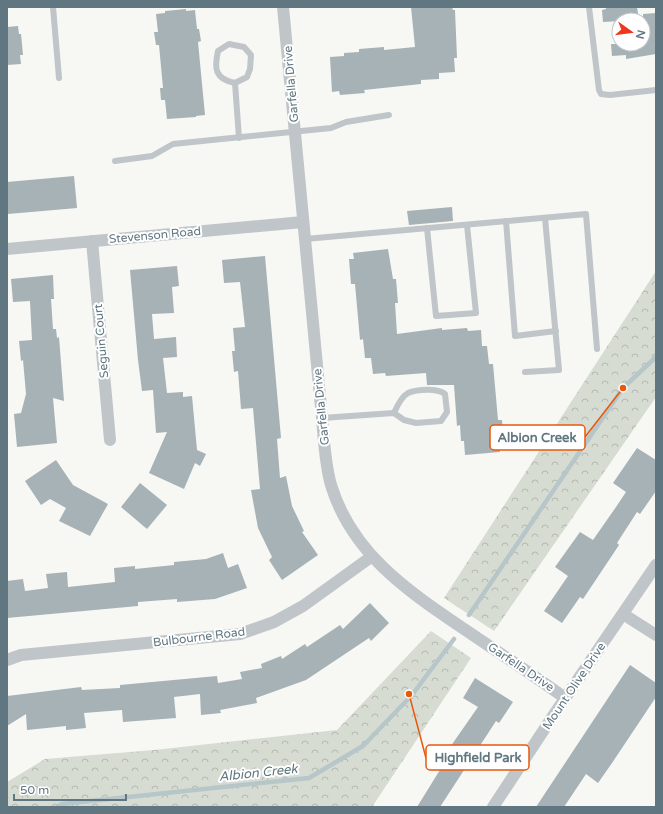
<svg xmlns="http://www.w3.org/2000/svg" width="663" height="814" font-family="'Varela Round',sans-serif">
	<defs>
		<pattern id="park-crowns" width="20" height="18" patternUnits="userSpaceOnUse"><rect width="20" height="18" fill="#d7dcd3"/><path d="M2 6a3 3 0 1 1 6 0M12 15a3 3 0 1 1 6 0" fill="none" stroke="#b2b7b0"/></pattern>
	</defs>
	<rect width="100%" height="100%" fill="#f7f7f4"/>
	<g fill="url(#park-crowns)">
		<polygon points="656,271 656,397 494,631 444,598"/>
		<polygon points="431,631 471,658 372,807 7,807 7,782 45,759 154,750 337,730"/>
	</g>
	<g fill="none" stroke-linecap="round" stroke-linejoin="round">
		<g stroke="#b6c6c9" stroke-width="4.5">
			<polyline points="469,615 623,388 656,357"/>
			<polyline points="57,807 62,804 309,778 363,746 412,695 454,639"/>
		</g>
	</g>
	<g fill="#a6b2b6">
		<polygon points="411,7 452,7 453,10 455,10 457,58 454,58 455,72 439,73 439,79 421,80 421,84 364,90 365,93 340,95 339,91 332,92 330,57 344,56 344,53 359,52 359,49 384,47 384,50 415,47"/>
		<polygon points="606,7 637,7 639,20 603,22 602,10 606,9"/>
		<polygon points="186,9 186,11 195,10 197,29 199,29 201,41 198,42 205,115 196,116 196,117 167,119 165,100 161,100 160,88 163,88 159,45 156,45 154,32 158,32 156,14 165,13 165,11"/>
		<polygon points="656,13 656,54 626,59 626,55 612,56 611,44 643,44 643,14"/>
		<polygon points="18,26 19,34 21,34 23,55 20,55 21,64 7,65 7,27"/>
		<polygon points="74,176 77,208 8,214 7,182"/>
		<polygon points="452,207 453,221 409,225 407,211"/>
		<polygon points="388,249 393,279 396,279 398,303 395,303 397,334 442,328 442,330 467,328 468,331 481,330 482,346 487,346 489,364 493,364 498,420 502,420 504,445 500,445 500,452 465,455 464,441 461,441 460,425 457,426 454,385 427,385 426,373 386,376 385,373 373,374 371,358 365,358 363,339 360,340 355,284 351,284 349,259 354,259 353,253"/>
		<polygon points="265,256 281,438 277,439 280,478 286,476 292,506 304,531 302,532 318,555 282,580 269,560 272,557 258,528 251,490 260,489 253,408 241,409 238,371 234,372 232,351 235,351 233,328 245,327 240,282 224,283 222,260"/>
		<polygon points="177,266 179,286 172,287 174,313 152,314 154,339 176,337 177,357 163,358 167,393 183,392 183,397 192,396 197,450 206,454 200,466 195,463 184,489 149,473 167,432 156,433 153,390 142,391 138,360 130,270"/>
		<polygon points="53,275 54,299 51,299 53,329 56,329 57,338 59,337 64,401 53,398 57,443 17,447 14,414 21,413 26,394 23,360 21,361 19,341 32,340 30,301 13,302 11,279"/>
		<polygon points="637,448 656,460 656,491 640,514 637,512 617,543 619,545 583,599 580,597 562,623 544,611 568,576 555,567 580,532 593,540 616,507 626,492 613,483"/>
		<polygon points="56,460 73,485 108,504 90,536 59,521 66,508 50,499 41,505 25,481"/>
		<polygon points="140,483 167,505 147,529 121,507"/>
		<polygon points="223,553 228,568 238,564 247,588 215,599 177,602 177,599 138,602 138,606 7,618 7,581 23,579 25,591 48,588 46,574 67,572 68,587 115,582 114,568 135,566 135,569 174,565 174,562 206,559"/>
		<polygon points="370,603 389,623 371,641 369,638 306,680 256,698 257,703 220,710 221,713 201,715 200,694 174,697 176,718 123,722 122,710 84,713 86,728 66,730 66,726 27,730 26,714 7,726 7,696 81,687 82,690 120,688 120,685 217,676 218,683 242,679 240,672 262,668 261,664 281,656 282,659 305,644 307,647 340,625 343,629"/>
		<polygon points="630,665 656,683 656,697 612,763 598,783 586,774 564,807 536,807"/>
		<polygon points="475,678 513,702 499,723 496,721 440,807 417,807 443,765 439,763 478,707 463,698"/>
	</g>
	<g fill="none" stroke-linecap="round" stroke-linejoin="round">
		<g stroke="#bfc5c8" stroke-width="6">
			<polyline points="53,7 59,78"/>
			<polyline points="589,7 599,90 601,94 610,95 656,90"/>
			<path d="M235,83C215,79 214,69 218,51L229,44L244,47L251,55L250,69L247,77L235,83L239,138"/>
			<polyline points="115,161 152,156 173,144 331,128 346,122 389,115"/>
			<polyline points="506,221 515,336 556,331"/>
			<polyline points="427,228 436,316 476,313 467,225"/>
			<polyline points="305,239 586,214 597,349"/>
			<polyline points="525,372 559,370 545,218"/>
			<path d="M322,418L394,413L404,420L416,423L441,421L447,412L445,394C438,388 417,389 408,393C401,397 397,406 394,413"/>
		</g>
		<g stroke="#bfc5c8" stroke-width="12">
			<path d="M283,7L322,418C324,440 325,464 331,485C352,554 408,591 464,629C498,652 532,674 565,698"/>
			<polyline points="92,241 110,440"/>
			<polyline points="7,249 303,222"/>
			<polyline points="623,614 656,635"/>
			<polyline points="7,660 21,655 240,634 274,622 303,606 371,557"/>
			<polyline points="493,807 555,713 656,565"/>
		</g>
	</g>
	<g text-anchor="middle" stroke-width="4" stroke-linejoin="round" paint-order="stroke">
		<g font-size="12" fill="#607680" stroke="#fff">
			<text transform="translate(291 84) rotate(-95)" y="4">Garfella Drive</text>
			<text transform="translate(155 235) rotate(-5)" y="4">Stevenson Road</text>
			<text transform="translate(101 341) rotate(-95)" y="4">Seguin Court</text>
			<text transform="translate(321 407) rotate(-96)" y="4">Garfella Drive</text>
			<text transform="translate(199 637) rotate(-7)" y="4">Bulbourne Road</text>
			<text transform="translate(521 667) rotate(34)" y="4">Garfella Drive</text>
			<text transform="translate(574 686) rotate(-56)" y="4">Mount Olive Drive</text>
		</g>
		<g font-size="13" font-style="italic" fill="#5b767c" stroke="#fff">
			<text transform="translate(258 772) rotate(-6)" y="5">Albion Creek</text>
		</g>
	</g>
	<path fill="none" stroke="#e8590c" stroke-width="1.5" d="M623 388L585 437M409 694L426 758"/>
	<g fill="#e8590c" stroke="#fff" stroke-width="1.5">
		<circle cx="623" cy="388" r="4"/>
		<circle cx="409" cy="694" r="4"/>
	</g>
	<g fill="#fff" stroke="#e8590c" stroke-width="1.5">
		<rect x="490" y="425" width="95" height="25" rx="4"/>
		<rect x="426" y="745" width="103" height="25" rx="4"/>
	</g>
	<g font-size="13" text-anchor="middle" font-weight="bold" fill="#607680">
		<text x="537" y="442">Albion Creek</text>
		<text x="478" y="762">Highfield Park</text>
	</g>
	<rect width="663" height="814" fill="none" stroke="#607680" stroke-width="16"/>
	<g transform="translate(631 32) rotate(104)"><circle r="19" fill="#ffffff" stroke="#bfc8cc"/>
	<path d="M0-3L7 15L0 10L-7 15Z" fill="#ec381f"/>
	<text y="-6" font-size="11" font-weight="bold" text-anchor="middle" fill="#607680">N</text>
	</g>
	<path d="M14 794v6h112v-6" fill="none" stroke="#607680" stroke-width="2"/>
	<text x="20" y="794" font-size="12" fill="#607680" stroke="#ffffff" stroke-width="3" paint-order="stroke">50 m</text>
</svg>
